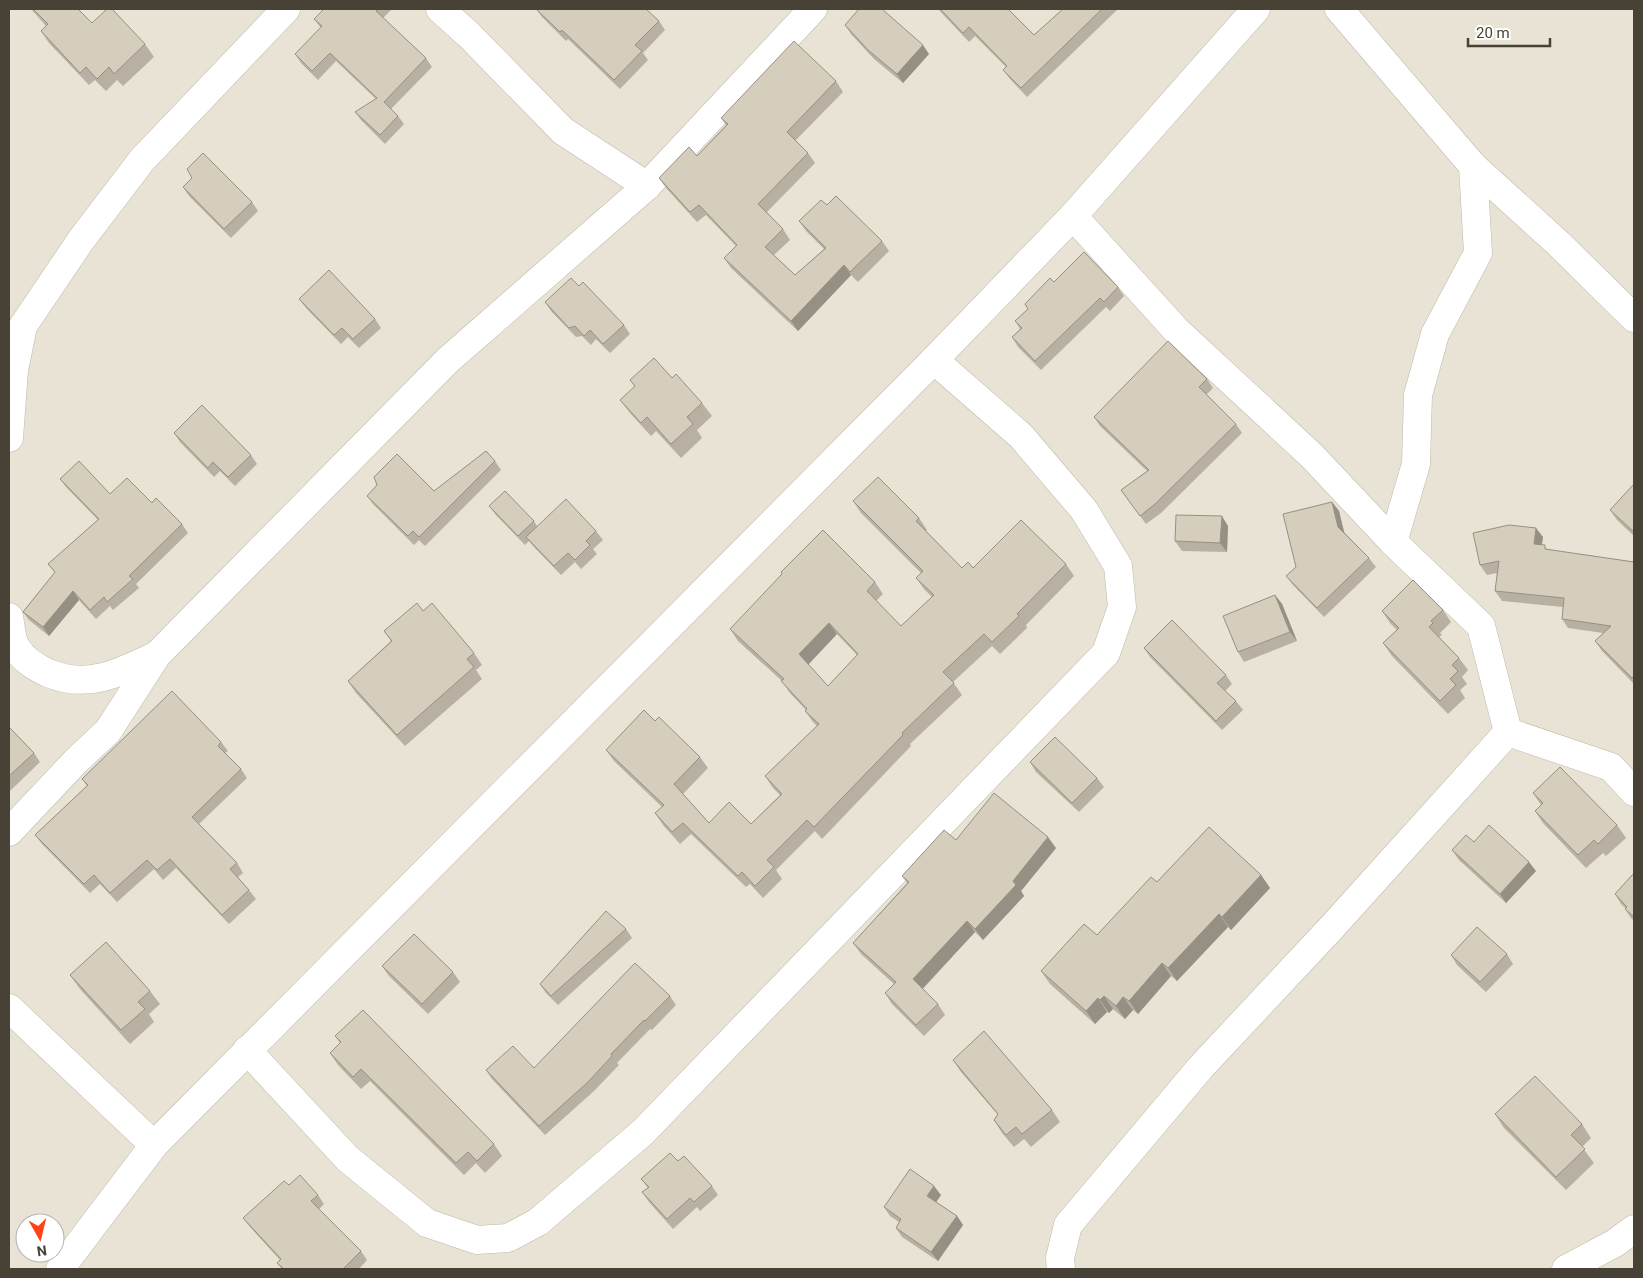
<svg xmlns="http://www.w3.org/2000/svg" width="1643" height="1278" font-family="Roboto,sans-serif">
	<rect width="100%" height="100%" fill="#f4f1e8"/>
	<path fill="#e8e3d5" fill-rule="evenodd" d="M9,9H1634V1269H9ZM25,1223H55V1253H25Z"/>
	<g fill="none" stroke-linecap="round" stroke-linejoin="round">
		<defs>
			<g id="street">
				<polyline points="440,9 469,35 563,131 647,186"/>
				<polyline points="1339,9 1473,166 1559,244 1634,318"/>
				<polyline points="1073,216 1176,330 1312,456 1393,542 1481,626 1508,732 1611,767 1634,792"/>
				<polyline points="9,438 14,370 23,326 81,240 142,160 286,9"/>
				<polyline points="1393,542 1416,464 1418,395 1435,334 1478,253 1473,166"/>
				<path d="M9,617C11,626 11,639 16,647C23,660 35,667 48,673C88,690 121,672 157,655L448,360L647,186L813,9"/>
				<polyline points="9,832 76,761 108,731 157,655"/>
				<polyline points="9,1008 154,1145"/>
				<polyline points="247,1050 348,1159 427,1223 477,1240 508,1238 538,1222 643,1132 1106,653 1122,607 1118,566 1084,510 1021,436 934,360"/>
				<polyline points="60,1269 154,1145 934,360 1073,216 1256,9"/>
				<polyline points="1061,1269 1060,1258 1068,1225 1201,1067 1333,926 1508,732"/>
				<polyline points="1566,1269 1615,1243 1634,1229"/>
			</g>
		</defs>
		<use href="#street" stroke="#c0b9aa" stroke-width="29"/>
		<use href="#street" stroke="#fff" stroke-width="28"/>
	</g>
	<g fill="#b8b1a3" fill-rule="evenodd">
		<polygon points="31,9 78,9 92,23 145,44 154,57 123,86 117,80 106,91 95,80 89,85 49,43 41,31 46,26"/>
		<polygon points="324,9 390,9 391,10 383,18 426,58 432,67 391,109 398,116 404,124 385,144 361,120 355,112 376,99 336,61 318,80 301,63 295,54 321,28 314,19"/>
		<polygon points="536,9 659,21 665,30 643,53 648,60 620,89 568,39 566,41 542,17"/>
		<polygon points="938,9 1008,9 1034,35 1063,9 1118,9 1027,97 1010,79 1003,70 1006,67 975,36 969,42"/>
		<polygon points="845,25 929,54 903,83 874,59 851,34"/>
		<polygon points="836,81 843,92 795,141 808,153 815,163 767,212 783,229 790,240 774,255 795,275 824,249 806,231 799,221 827,205 882,241 889,251 858,282 851,275 798,331 731,268 724,258 736,246 706,215 697,222 666,188 659,178 697,156 726,125 721,118"/>
		<polygon points="183,187 252,202 258,211 231,238 189,196"/>
		<polygon points="1054,282 1118,287 1124,296 1110,311 1106,307 1041,370 1018,347 1012,337 1020,329 1015,321 1028,309 1025,304"/>
		<polygon points="579,286 624,325 630,334 610,353 596,339 591,345 582,336 576,337 551,311 545,302"/>
		<polygon points="299,299 375,319 381,328 359,348 348,337 341,344 306,308"/>
		<polygon points="672,378 702,403 712,416 697,430 702,438 681,458 656,431 651,436 630,413 620,400 635,387 630,380"/>
		<polygon points="1207,379 1213,388 1206,395 1236,424 1242,433 1161,513 1146,524 1121,490 1147,471 1100,426 1094,417"/>
		<polygon points="174,433 251,455 257,464 235,486 220,471 214,477 180,442"/>
		<polygon points="495,461 501,470 425,546 419,540 414,545 373,504 367,496 434,491"/>
		<polygon points="60,479 110,494 152,503 182,524 188,533 136,584 139,588 113,610 110,606 96,619 79,600 49,636 29,620 23,612 55,573 48,564 98,520 66,487"/>
		<polygon points="1634,484 1634,536 1617,520 1610,510"/>
		<path d="M853,501L919,518L927,530L926,531L962,568L1066,564L1074,576L1026,625L1027,628L1000,654L992,646L953,682L962,695L910,744L911,746L822,839L815,831L776,870L782,879L763,898L750,884L746,887L691,834L680,844L663,825L655,813L662,807L614,761L606,750L655,721L700,757L708,768L683,794L709,823L751,824L780,795L773,788L765,776L817,726L813,722L805,711L806,710L789,692L782,681L738,641L730,629L875,582L883,594L876,601L901,626L932,597L924,589L916,578L921,573L861,513ZM837,634L857,655L828,686L808,664Z"/>
		<polygon points="1332,502 1339,511 1344,532 1369,558 1376,567 1324,617 1293,585 1286,576 1296,567"/>
		<polygon points="489,506 534,521 537,526 596,531 603,540 593,549 597,554 581,569 575,562 561,575 533,546 529,541 525,545 496,515"/>
		<polygon points="1228,526 1227,552 1182,551 1175,541"/>
		<polygon points="1543,537 1542,545 1548,550 1634,562 1634,684 1602,651 1595,641 1603,633 1568,628 1562,619 1563,607 1502,601 1495,591 1497,573 1487,575 1480,565"/>
		<polygon points="1275,595 1282,604 1297,641 1244,662 1238,652"/>
		<polygon points="1443,610 1451,622 1440,633 1442,635 1439,637 1459,658 1468,670 1462,677 1467,684 1460,690 1465,698 1448,714 1392,656 1383,643 1397,630 1390,623 1382,611"/>
		<polygon points="384,631 474,653 482,665 476,670 482,679 405,746 356,693 348,681 391,641"/>
		<polygon points="1144,648 1226,675 1232,684 1225,691 1236,701 1243,710 1222,730 1150,657"/>
		<polygon points="9,727 34,753 40,762 9,792"/>
		<polygon points="221,742 228,751 225,753 241,769 247,778 199,824 237,863 243,873 238,877 249,890 256,899 229,924 176,868 163,880 154,869 117,902 100,884 90,893 42,844 35,835 87,786 82,779"/>
		<polygon points="1030,762 1097,778 1104,787 1079,812 1036,772"/>
		<polygon points="1533,793 1617,825 1626,838 1606,856 1603,853 1586,868 1543,823 1535,811 1541,805"/>
		<polygon points="956,840 1056,848 1021,891 1024,896 983,940 975,932 923,989 938,1004 945,1015 924,1036 892,1004 885,993 894,984 861,954 853,943 907,883 902,876"/>
		<polygon points="1474,842 1536,871 1506,903 1459,860 1452,850"/>
		<polygon points="1634,873 1634,921 1631,918 1625,909 1625,908 1621,904 1615,894"/>
		<polygon points="1261,875 1270,888 1231,930 1228,927 1177,981 1171,976 1138,1014 1133,1010 1125,1019 1113,1009 1109,1013 1107,1012 1095,1024 1050,984 1041,971 1097,935 1157,882"/>
		<polygon points="626,929 632,938 558,1005 546,993 540,984"/>
		<polygon points="1507,954 1513,964 1486,992 1457,965 1451,955"/>
		<polygon points="382,966 453,972 460,982 428,1014 389,976"/>
		<polygon points="70,975 150,991 160,1004 149,1014 154,1022 130,1044 80,989"/>
		<polygon points="670,996 676,1005 652,1030 650,1029 617,1063 619,1065 594,1091 545,1135 492,1079 486,1070 534,1068"/>
		<polygon points="335,1036 494,1144 502,1156 485,1173 476,1163 464,1175 370,1081 361,1089 338,1065 330,1053 340,1043"/>
		<polygon points="953,1060 1052,1110 1060,1122 1031,1147 1024,1139 1014,1147 1002,1133 994,1120 998,1115 961,1072"/>
		<polygon points="1495,1114 1582,1124 1591,1138 1582,1147 1594,1163 1566,1190 1504,1128"/>
		<polygon points="678,1161 712,1186 718,1195 700,1211 697,1207 673,1229 649,1202 642,1192 648,1188 641,1179"/>
		<polygon points="289,1185 318,1195 324,1204 319,1209 361,1251 367,1260 359,1269 282,1269 277,1263 280,1260 250,1227 243,1218"/>
		<polygon points="941,1195 936,1202 957,1216 963,1225 938,1261 902,1237 896,1228 899,1222 890,1216 884,1207"/>
	</g>
	<g fill="#969084">
		<polygon points="923,45 929,54 903,83 897,74"/>
		<polygon points="844,265 851,275 798,331 791,321"/>
		<polygon points="1332,502 1339,511 1345,536 1338,527"/>
		<polygon points="1222,516 1228,526 1227,552 1220,543"/>
		<polygon points="1536,528 1543,537 1540,554 1534,544"/>
		<polygon points="73,591 79,600 49,636 43,627"/>
		<polygon points="1275,595 1282,604 1297,641 1290,632"/>
		<polygon points="829,623 837,634 807,666 799,654"/>
		<polygon points="1048,837 1056,848 1021,891 1024,896 983,940 975,929 1013,881"/>
		<polygon points="1529,862 1536,871 1506,903 1500,894"/>
		<polygon points="1261,875 1270,888 1231,930 1222,917"/>
		<polygon points="1219,914 1228,927 1177,981 1168,968"/>
		<polygon points="967,921 975,932 921,990 913,979"/>
		<polygon points="1162,963 1171,976 1138,1014 1129,1001"/>
		<polygon points="1104,996 1113,1009 1109,1013 1100,1000"/>
		<polygon points="1123,997 1133,1010 1125,1019 1116,1006"/>
		<polygon points="1098,998 1107,1012 1095,1024 1086,1011"/>
		<polygon points="934,1186 941,1195 934,1205 927,1196"/>
		<polygon points="957,1216 963,1225 938,1261 931,1252"/>
	</g>
	<g fill="#d6cebd" stroke="#969084" fill-rule="evenodd">
		<polygon points="33,9 78,9 92,23 107,9 112,9 145,44 114,74 109,67 97,79 86,67 80,73 41,31 48,24"/>
		<polygon points="324,9 378,9 376,11 426,58 384,102 398,116 380,135 355,112 377,98 330,53 312,71 295,54 322,26 314,19"/>
		<polygon points="536,9 646,9 659,21 635,45 642,51 614,80 562,30 560,32"/>
		<polygon points="859,9 882,9 923,45 897,74 868,50 845,25"/>
		<polygon points="940,9 1008,9 1034,35 1063,9 1102,9 1021,88 1003,70 1007,66 969,27 963,33"/>
		<polygon points="794,41 836,81 787,132 808,153 758,204 783,229 765,247 795,275 826,248 799,221 821,200 827,205 836,196 882,241 850,272 844,265 791,321 724,258 737,245 699,205 690,212 659,178 689,147 697,156 728,124 721,118"/>
		<polygon points="203,153 252,202 224,229 183,187 192,178 187,169"/>
		<polygon points="1084,252 1118,287 1104,302 1100,298 1035,361 1012,337 1022,328 1015,321 1028,309 1025,304 1050,278 1054,282"/>
		<polygon points="329,270 375,319 353,339 342,328 334,335 299,299"/>
		<polygon points="571,278 579,286 583,282 624,325 603,344 590,330 584,336 575,326 569,328 545,302"/>
		<polygon points="1168,341 1207,379 1199,387 1236,424 1155,504 1140,516 1121,490 1149,470 1094,417"/>
		<polygon points="654,358 672,378 676,374 702,403 687,417 693,424 671,444 647,417 641,423 620,400 635,386 630,380"/>
		<polygon points="202,405 251,455 228,477 213,462 208,468 174,433"/>
		<polygon points="486,451 495,461 419,537 413,531 408,536 367,496 377,485 374,477 397,454 434,491"/>
		<polygon points="79,461 110,494 127,478 152,503 156,498 182,524 129,576 133,579 107,602 104,597 90,610 73,591 43,627 23,612 55,572 48,564 99,519 60,479"/>
		<path d="M878,477L919,518L916,521L962,568L968,562L973,568L1021,520L1066,564L1017,614L1019,616L992,642L984,634L943,672L954,683L902,733L903,735L814,827L807,820L767,860L774,867L755,886L742,872L738,876L683,823L672,832L655,813L664,805L606,750L644,710L655,721L659,717L700,757L674,784L709,823L729,802L751,824L782,794L765,776L819,724L805,711L807,709L781,681L784,679L730,629L782,574L781,572L823,530L875,582L867,591L901,626L934,595L916,578L923,571L853,501ZM829,623L858,654L828,686L799,654Z"/>
		<polygon points="1634,484 1634,532 1610,510"/>
		<polygon points="505,491 534,521 518,536 489,506"/>
		<polygon points="566,499 596,531 586,541 590,545 575,560 568,553 554,566 526,537"/>
		<polygon points="1332,502 1338,527 1369,558 1317,608 1286,576 1296,567 1283,514"/>
		<polygon points="1176,515 1222,516 1220,543 1175,541"/>
		<polygon points="1509,525 1536,528 1534,544 1545,545 1545,549 1634,562 1634,676 1632,678 1595,641 1611,626 1562,619 1564,598 1495,591 1499,561 1480,565 1473,533"/>
		<polygon points="1413,580 1443,610 1431,621 1433,623 1429,627 1459,658 1452,665 1458,671 1450,679 1456,685 1440,701 1383,643 1399,628 1382,611"/>
		<polygon points="1275,595 1290,632 1238,652 1223,616"/>
		<polygon points="417,603 423,611 432,603 474,653 467,659 474,667 397,735 348,681 392,641 384,631"/>
		<polygon points="1172,620 1226,675 1217,683 1236,701 1216,721 1144,648"/>
		<polygon points="172,691 221,742 218,746 241,769 192,817 237,863 230,869 249,890 222,915 170,859 157,870 147,860 110,893 94,875 84,884 35,835 88,785 82,779"/>
		<polygon points="9,727 34,753 9,776"/>
		<polygon points="1055,737 1097,778 1072,803 1030,762"/>
		<polygon points="1560,767 1617,825 1598,844 1594,840 1578,855 1535,811 1543,803 1533,793"/>
		<polygon points="994,793 1048,837 1013,881 1016,885 975,929 967,921 913,979 938,1004 916,1025 885,993 896,982 853,943 909,882 902,876 944,830 956,840"/>
		<polygon points="1489,825 1529,862 1500,894 1452,850 1466,835 1474,842"/>
		<polygon points="1209,827 1261,875 1222,917 1219,914 1168,968 1162,963 1129,1001 1123,997 1116,1006 1104,996 1100,1000 1098,998 1086,1011 1041,971 1084,924 1097,935 1151,877 1157,882"/>
		<polygon points="1634,873 1634,917 1625,909 1627,907 1615,894"/>
		<polygon points="606,911 626,929 551,996 540,984"/>
		<polygon points="1477,927 1507,954 1480,982 1451,955"/>
		<polygon points="414,934 453,972 422,1004 382,966"/>
		<polygon points="106,942 150,991 138,1002 145,1009 121,1030 70,975"/>
		<polygon points="635,963 670,996 645,1021 644,1020 611,1054 612,1056 588,1082 539,1126 486,1070 513,1046 534,1068"/>
		<polygon points="363,1010 494,1144 477,1161 468,1152 456,1163 361,1069 353,1077 330,1053 341,1042 335,1036"/>
		<polygon points="984,1031 1052,1110 1022,1134 1016,1127 1006,1135 994,1120 998,1114 953,1060"/>
		<polygon points="1535,1076 1582,1124 1571,1135 1585,1149 1556,1177 1495,1114"/>
		<polygon points="670,1153 678,1161 684,1156 712,1186 694,1202 690,1198 667,1219 642,1192 649,1187 641,1179"/>
		<polygon points="910,1169 934,1186 927,1196 957,1216 931,1252 896,1228 901,1219 884,1207"/>
		<polygon points="300,1175 318,1195 311,1201 361,1251 343,1269 284,1269 277,1263 281,1259 243,1218 284,1181 289,1185"/>
	</g>
	<rect width="1643" height="1278" fill="none" stroke="#484236" stroke-width="20"/>
	<g transform="translate(40 1238) rotate(172)"><circle r="24" fill="#ffffff" stroke="#b6b3af"/>
	<path d="M0-4L9 19L0 12L-9 19Z" fill="#ff4414"/>
	<text y="-8" font-size="14" font-weight="bold" text-anchor="middle" fill="#484236">N</text>
	</g>
	<path d="M1468 38v8h82v-8" fill="none" stroke="#484236" stroke-width="2.5"/>
	<text x="1476" y="38" font-size="15" fill="#484236" stroke="#ffffff" stroke-width="4" paint-order="stroke">20 m</text>
</svg>
